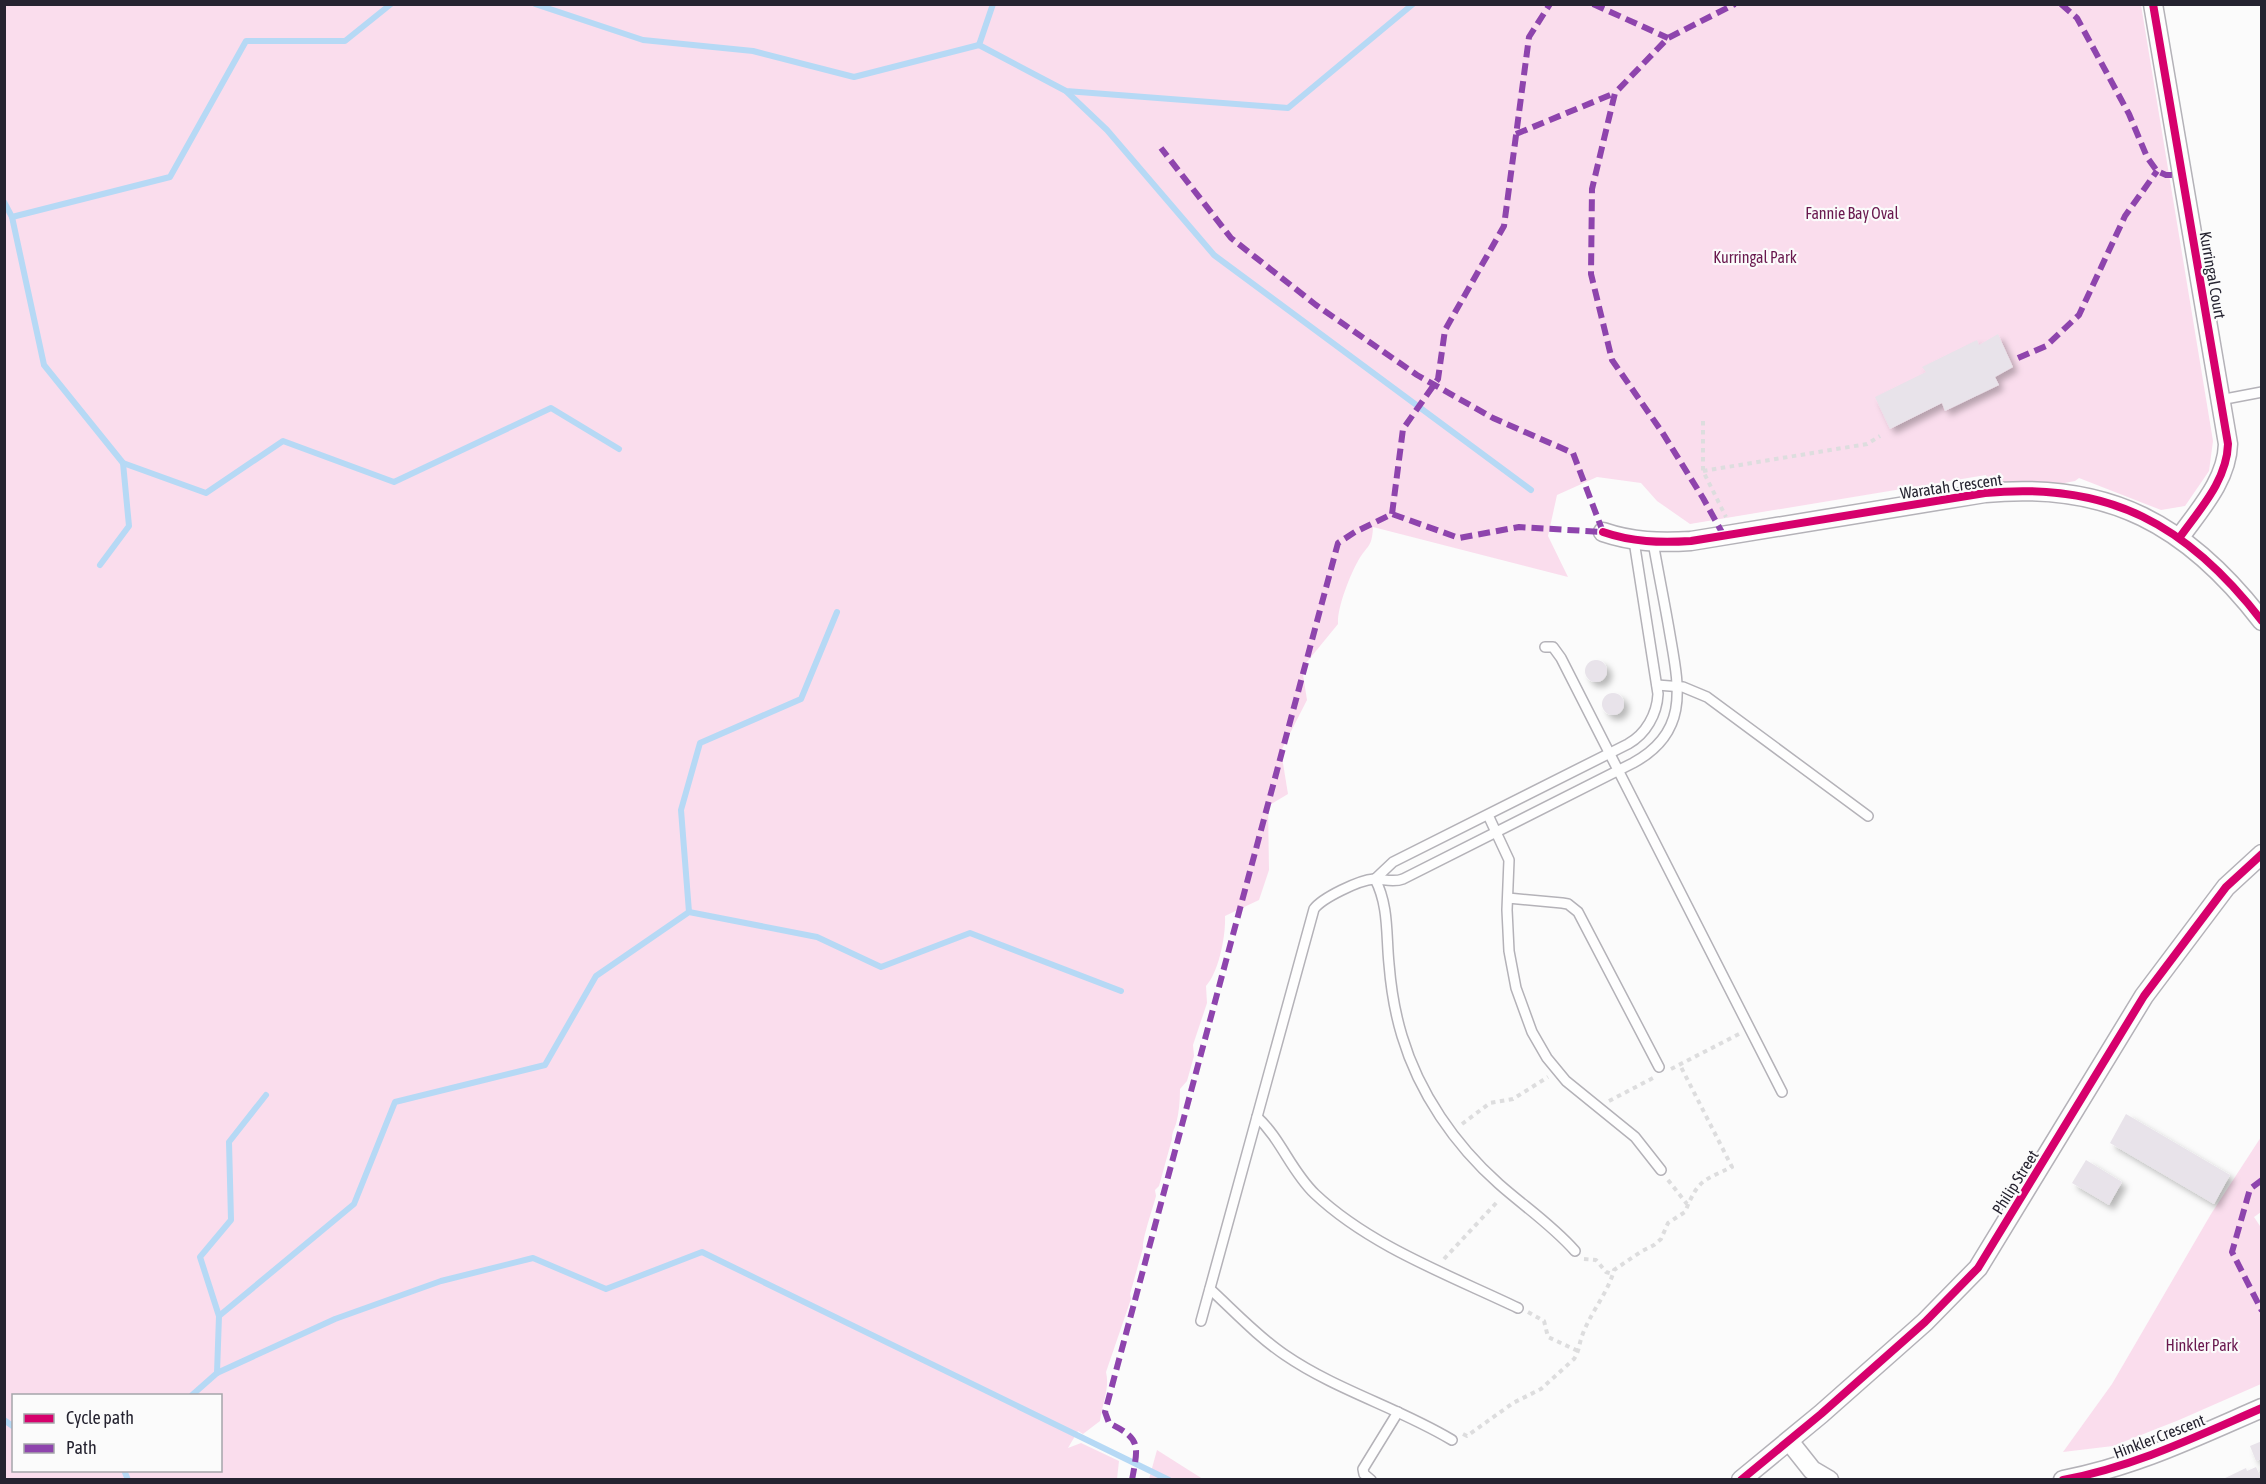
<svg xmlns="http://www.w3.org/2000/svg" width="2266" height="1484" font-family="'Asap Condensed',sans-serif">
	<defs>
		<filter id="shadow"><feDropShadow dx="5" dy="5" stdDeviation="3" flood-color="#0004"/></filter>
	</defs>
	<rect width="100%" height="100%" fill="#fbfbfb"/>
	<g fill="#fadded" fill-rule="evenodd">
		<path d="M5,5H2141L2213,441L2209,471L2185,506L2161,510L2079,478L2075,481L2038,488L1988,482L1986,475L1690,524L1657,501L1641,483L1597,477L1557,495L1548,536L1568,577L1373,527C1372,548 1368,544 1358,561C1350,575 1337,608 1338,624L1302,668L1307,700L1281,751L1288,794L1268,806L1269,870L1259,900L1225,916C1226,935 1219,972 1206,986L1207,1003L1193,1045L1194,1056L1187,1081L1180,1089C1180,1101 1179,1113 1176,1124C1174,1130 1172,1132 1172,1139L1159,1186L1155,1190L1156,1196C1153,1208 1142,1239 1143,1248L1130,1294L1131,1299L1106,1372C1110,1388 1102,1404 1100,1421L1083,1434L1078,1431L1068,1448L1081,1443L1119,1461L1117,1479L5,1480ZM14,1396H220V1470H14Z"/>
		<polygon points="2261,1137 2261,1212 2254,1217 2262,1229 2261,1384 2179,1420 2113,1446 2063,1452 2112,1384 2211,1214"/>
		<polygon points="1157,1450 1198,1476 1203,1479 1149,1479"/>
	</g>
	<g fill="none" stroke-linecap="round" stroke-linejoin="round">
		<g stroke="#b6d9f5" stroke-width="6">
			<polyline points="535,4 643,40 753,51 854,77 979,45 1066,91 1288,108 1413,4"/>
			<polyline points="979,45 993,4"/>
			<polyline points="1067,92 1107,130 1214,255 1531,490"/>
			<polyline points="4,202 12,217 170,177 246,41 345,41 391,4"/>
			<polyline points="12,217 44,365 123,463 206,493 283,441 394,482 551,408 619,449"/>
			<polyline points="100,565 129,526 123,463"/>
			<polyline points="689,912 681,810 700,743 801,699 837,612"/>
			<polyline points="219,1316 200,1257 231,1220 229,1142 266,1095"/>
			<polyline points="217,1373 219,1316 354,1204 395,1102 545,1065 596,976 689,912 817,937 881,967 970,933 1121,991"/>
			<polyline points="191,1396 217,1373 335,1319 441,1281 533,1258 606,1289 702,1252 1169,1480"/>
			<polyline points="4,1420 14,1427"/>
			<polyline points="124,1470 128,1480"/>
		</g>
	</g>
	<g fill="#e8e3ea" filter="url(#shadow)">
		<polygon points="1998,334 2013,367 1995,377 1999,385 1945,411 1942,403 1890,429 1875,397 1926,372 1922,367 1977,340 1979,345"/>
		<circle cx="1596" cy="671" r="11"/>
		<circle cx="1613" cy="704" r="11"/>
		<polygon points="2126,1114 2230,1175 2214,1204 2110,1143"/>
		<polygon points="2086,1160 2122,1182 2109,1205 2072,1183"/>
		<polygon points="2262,1441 2262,1459 2256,1461 2250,1446"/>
		<polygon points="2256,1467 2262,1480 2221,1480 2246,1468 2247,1471"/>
	</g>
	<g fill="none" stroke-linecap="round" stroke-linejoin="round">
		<defs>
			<g id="lane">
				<polyline points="2220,400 2262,392"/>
				<polyline points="1545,647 1553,647 1561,658 1782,1092"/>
				<polyline points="1657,685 1683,687 1707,697 1868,816"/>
				<polyline points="1488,815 1509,860 1507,910 1509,951 1516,988 1532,1032 1547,1058 1566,1081 1635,1137 1661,1170"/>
				<path d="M1375,879L1393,862L1628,744C1646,734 1657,714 1658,694L1634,541"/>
				<path d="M1375,879C1389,906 1386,935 1389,964C1391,989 1395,1013 1402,1036C1419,1093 1455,1145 1499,1184C1525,1207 1552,1225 1575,1251"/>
				<polyline points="1508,898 1562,903 1568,904 1578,912 1659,1067"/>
				<path d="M1257,1117C1281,1139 1291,1171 1315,1194C1370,1246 1449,1275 1518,1308"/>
				<path d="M1210,1289C1234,1311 1258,1337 1285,1355C1336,1390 1399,1408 1452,1440"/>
				<path d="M1201,1321L1314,909C1322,898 1359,880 1374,879C1384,879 1393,883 1403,879L1633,763C1692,731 1678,683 1669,629C1664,600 1658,571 1653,542"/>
				<polyline points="1371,1480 1364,1474 1363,1469 1398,1412"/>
			</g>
			<g id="street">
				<path d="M2153,4L2228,444C2227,480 2200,509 2180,537"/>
				<path d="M1603,532C1632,542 1660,543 1691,541L1985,493C2109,481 2188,525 2262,621"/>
				<polyline points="1789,1441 1812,1470 1829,1480"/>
				<polyline points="1741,1480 1821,1414 1925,1322 1978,1268 2144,996 2226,887 2262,854"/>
				<path d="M2063,1480C2136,1466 2195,1437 2262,1408"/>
			</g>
		</defs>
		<use href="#lane" stroke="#b4b2b8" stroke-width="12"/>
		<use href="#street" stroke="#b4b2b8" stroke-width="21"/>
		<g stroke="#ddddde" stroke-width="4" stroke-dasharray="4.5 4.5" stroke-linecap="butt">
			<polyline points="1703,421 1703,471 1726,517"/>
			<polyline points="1703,471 1867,444 1880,436"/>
			<polyline points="1671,1069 1739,1034"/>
			<polyline points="1609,1101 1653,1078"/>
			<polyline points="1462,1124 1490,1103 1513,1099 1548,1077"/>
			<polyline points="1668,1180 1687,1204"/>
			<polyline points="1444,1259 1498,1201"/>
			<polyline points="1584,1259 1596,1260 1606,1272 1613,1274"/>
			<polyline points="1528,1312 1544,1321 1548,1337 1578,1351"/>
			<path d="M1463,1434L1467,1436L1513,1403L1541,1389L1574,1359C1579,1352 1579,1344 1582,1336C1590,1313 1608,1293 1614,1270L1642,1251L1654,1245L1661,1239L1668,1223L1685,1212C1698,1180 1702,1181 1732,1167L1680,1065"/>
		</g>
		<use href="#lane" stroke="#fefefe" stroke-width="9"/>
		<use href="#street" stroke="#fefefe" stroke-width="18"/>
		<g stroke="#8e44ad" stroke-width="6" stroke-dasharray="12 6" stroke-linecap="butt">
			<polyline points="1593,4 1668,38"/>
			<polyline points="2061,4 2077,18 2129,114 2147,157 2157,171 2166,175 2182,175"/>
			<polyline points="1516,134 1615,93"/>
			<polyline points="2018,358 2046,346 2079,315 2125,216 2157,171"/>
			<polyline points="1392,514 1403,429 1438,379 1445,330 1504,226 1529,37 1550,4"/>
			<polyline points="1724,536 1703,498 1662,432 1612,360 1591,274 1592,189 1615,93 1668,38 1735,4"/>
			<polyline points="2262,1180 2250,1189 2232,1252 2262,1311"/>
			<path d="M1132,1480C1138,1446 1142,1439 1109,1423L1105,1412L1338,543L1355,532L1392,514L1459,538L1519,527L1603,532L1573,453L1493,418L1417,375L1316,305L1231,238L1161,148"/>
		</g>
		<defs>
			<g id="cycleway">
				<path d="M2153,4L2228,444C2227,480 2200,509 2180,537"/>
				<path d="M1603,532C1632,542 1660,543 1691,541L1985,493C2109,481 2188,525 2262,621"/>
				<polyline points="1741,1480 1821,1414 1925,1322 1978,1268 2144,996 2226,887 2262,854"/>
				<path d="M2063,1480C2136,1466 2195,1437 2262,1408"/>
			</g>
		</defs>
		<use href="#cycleway" stroke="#fbfbfb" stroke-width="11"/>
		<use href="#cycleway" stroke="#d6006c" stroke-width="8"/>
	</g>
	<g text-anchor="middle" stroke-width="4.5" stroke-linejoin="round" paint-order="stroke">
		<g font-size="16" fill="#69184e" stroke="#fbfbfb">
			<text x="1852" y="219">Fannie Bay Oval</text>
			<text x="1755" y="263">Kurringal Park</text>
			<text x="2202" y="1351">Hinkler Park</text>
		</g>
		<g font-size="16" fill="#252330" stroke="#fbfbfb">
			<text transform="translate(2213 275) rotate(80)" y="6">Kurringal Court</text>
			<text transform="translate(1951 486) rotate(-8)" y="6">Waratah Crescent</text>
			<text transform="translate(2015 1182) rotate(-58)" y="6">Philip Street</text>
			<text transform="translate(2159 1436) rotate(-21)" y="6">Hinkler Crescent</text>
		</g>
	</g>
	<rect width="2266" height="1484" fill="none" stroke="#252330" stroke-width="12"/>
	<rect x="12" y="1394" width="210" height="78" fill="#fbfbfb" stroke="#a5a5aa" stroke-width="1.5"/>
	<rect x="24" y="1414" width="30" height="9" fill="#d6006c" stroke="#a5a5aa" stroke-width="1.5"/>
	<text x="66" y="1424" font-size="18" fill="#252330">Cycle path</text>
	<rect x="24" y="1444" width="30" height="9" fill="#8e44ad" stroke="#a5a5aa" stroke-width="1.5"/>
	<text x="66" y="1454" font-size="18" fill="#252330">Path</text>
</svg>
